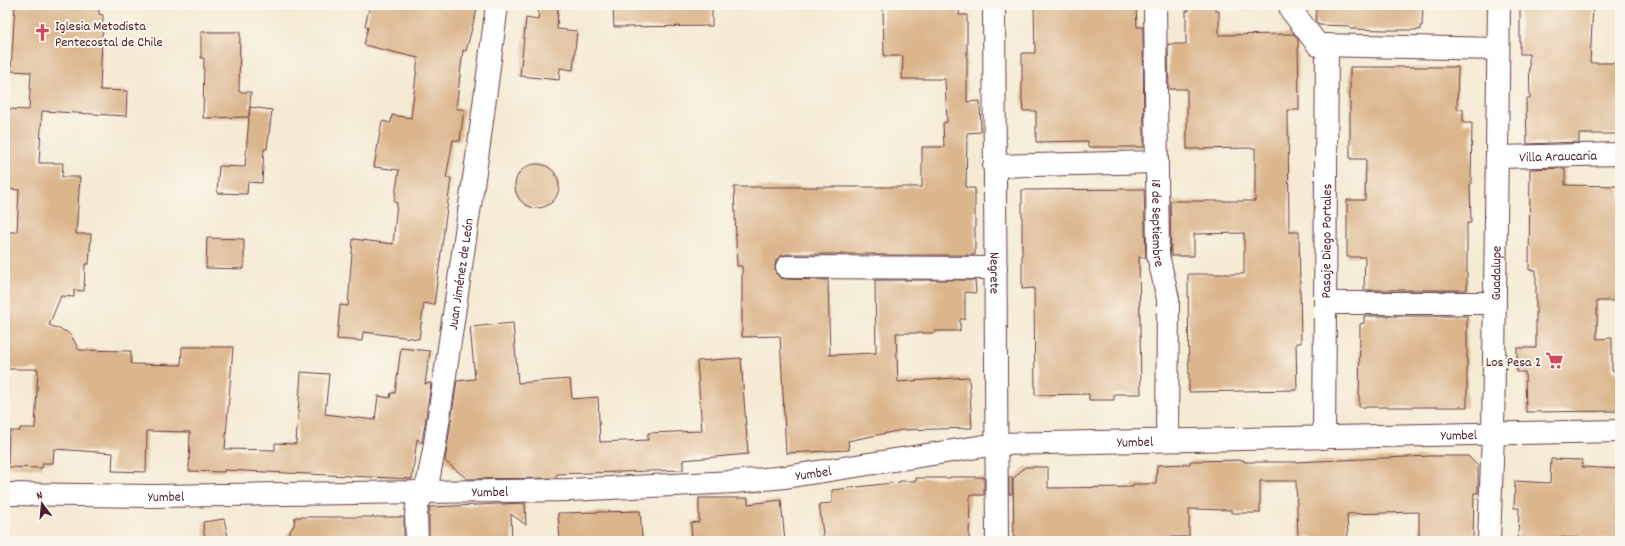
<svg xmlns="http://www.w3.org/2000/svg" width="1625" height="546" font-family="Dekko,sans-serif">
	<rect width="100%" height="100%" fill="#fbf7ec"/>
	<filter id="ink" filterUnits="userSpaceOnUse"><feTurbulence type="fractalNoise" baseFrequency=".025" numOctaves="2"/><feDisplacementMap in="SourceGraphic" scale="8" xChannelSelector="R" yChannelSelector="G"/><feConvolveMatrix kernelMatrix="1 2 1 2 8 2 1 2 1" color-interpolation-filters="sRGB"/></filter>
	<filter id="wash" filterUnits="userSpaceOnUse"><feTurbulence type="fractalNoise" baseFrequency=".012" numOctaves="4" result="noise"/><feDisplacementMap in="SourceGraphic" scale="16" xChannelSelector="R" yChannelSelector="G"/><feGaussianBlur stdDeviation="0.9" result="paint"/><feColorMatrix in="noise" values="0 0 0 0 0 0 0 0 0 0 0 0 0 0 0 0 0 1.4 0 .05"/><feComposite in="paint" operator="in"/></filter>
	<g filter="url(#wash)">
		<rect width="100%" height="100%" fill="#f5ead3"/>
		<g id="blocks">
			<g fill="#dbb68d">
				<polygon points="15,5 99,5 99,14 103,15 100,90 127,91 126,116 42,111 39,163 63,163 62,177 80,177 76,234 91,234 89,264 85,264 84,291 74,290 74,297 61,296 49,325 67,332 72,337 79,350 131,351 131,364 181,365 182,347 233,347 225,449 275,450 275,443 296,444 301,372 329,374 325,414 375,420 378,396 390,398 391,393 395,393 401,348 430,351 425,384 431,383 422,443 417,439 412,479 224,470 224,472 189,471 190,432 147,431 146,472 112,471 113,453 54,449 53,463 43,463 42,468 8,467 9,431 20,431 20,428 35,428 38,369 7,369 7,347 5,347 5,232 17,232 19,190 8,189 10,149 5,149 7,109 29,110 31,72 11,71"/>
				<polygon points="370,5 478,5 466,51 463,50 456,109 464,109 460,141 453,140 446,178 451,178 434,305 424,303 419,339 363,332 362,341 337,339 340,305 348,306 353,239 393,244 397,203 394,202 399,170 374,167 382,121 391,123 392,115 411,118 418,58 364,45 368,27 365,26"/>
				<polygon points="539,5 558,5 557,29 577,31 573,70 560,68 559,80 520,76 526,18 538,20"/>
				<polygon points="613,5 712,5 712,26 614,27"/>
				<polygon points="883,5 960,5 959,15 967,15 967,102 980,101 981,132 967,133 966,188 975,188 975,255 875,255 875,254 787,254 781,256 776,260 775,267 776,274 780,278 787,279 828,280 830,355 876,353 875,280 975,280 976,293 965,292 965,319 960,319 960,331 935,331 935,333 896,333 898,382 969,377 972,428 902,430 848,441 849,450 786,453 780,336 742,337 742,266 737,266 734,187 922,187 922,147 944,147 943,123 947,122 945,79 902,79 903,56 884,56"/>
				<polygon points="1034,5 1136,5 1137,27 1143,27 1144,147 1088,147 1088,141 1036,142 1036,111 1023,111 1022,100 1022,53 1035,53"/>
				<polygon points="1189,5 1215,5 1215,11 1219,11 1219,35 1294,34 1298,39 1299,110 1288,110 1289,232 1299,232 1301,343 1296,343 1297,390 1189,392 1188,274 1244,274 1244,233 1194,234 1194,256 1171,256 1170,201 1255,201 1255,148 1187,149 1187,89 1169,89 1168,44 1186,44 1186,11 1189,11"/>
				<polygon points="1316,5 1423,5 1422,26 1420,26 1420,30 1384,30 1350,29 1350,26 1319,25 1316,21"/>
				<polygon points="1520,5 1593,5 1590,63 1620,63 1620,134 1579,134 1579,142 1527,144 1526,99 1530,99 1529,54 1520,54"/>
				<polygon points="201,32 240,32 239,92 251,92 249,116 250,107 272,110 267,149 264,149 262,183 248,182 247,194 217,193 219,166 245,167 249,117 203,118 204,58 201,58"/>
				<polygon points="1350,67 1458,67 1457,109 1463,109 1463,123 1472,123 1471,184 1470,184 1471,223 1467,223 1467,290 1364,290 1365,257 1347,257 1347,200 1365,200 1366,159 1350,159"/>
				<circle cx="537" cy="186" r="22"/>
				<polygon points="1565,168 1565,185 1620,186 1620,301 1597,301 1597,339 1612,338 1612,371 1620,372 1620,411 1526,412 1525,372 1517,372 1517,348 1536,348 1536,270 1529,270 1530,169"/>
				<polygon points="1144,189 1146,257 1139,257 1141,394 1114,394 1114,400 1089,400 1089,394 1035,395 1034,288 1022,289 1022,190"/>
				<polygon points="207,238 244,239 244,269 206,268"/>
				<polygon points="1364,316 1467,316 1467,407 1359,407 1360,324 1364,323"/>
				<polygon points="513,323 518,383 570,379 572,399 598,397 600,442 648,440 648,433 702,431 697,361 741,358 748,454 683,460 683,470 557,474 556,478 467,479 445,461 457,381 475,379 470,327"/>
				<polygon points="1430,456 1468,456 1478,466 1478,493 1474,493 1473,541 1419,541 1419,512 1347,514 1348,539 1315,541 1314,537 1298,537 1296,481 1260,481 1260,513 1231,513 1231,510 1189,509 1189,537 1106,538 1106,541 1014,541 1013,479 1025,467 1048,467 1048,488 1133,487 1133,484 1156,484 1157,465 1190,464 1190,461 1244,460 1244,462 1295,462"/>
				<polygon points="1551,459 1583,460 1582,467 1620,469 1620,511 1618,511 1617,539 1554,537 1554,540 1518,538 1519,508 1514,508 1515,481 1550,483"/>
				<polygon points="950,477 984,477 984,495 970,495 969,541 824,541 819,504 832,503 832,490 900,482 900,481 916,481 916,478 950,478"/>
				<rect x="1009" y="477" width="3" height="17"/>
				<polygon points="699,498 748,498 748,504 781,500 785,541 692,541 691,523 699,522"/>
				<polygon points="525,503 526,525 511,514 512,541 429,541 429,515 430,507"/>
				<polygon points="640,511 642,538 608,539 608,541 560,541 558,513"/>
				<polygon points="295,517 404,517 404,541 284,541 294,525"/>
				<polygon points="224,519 229,541 205,541 203,522"/>
			</g>
		</g>
	</g>
	<g filter="url(#ink)">
		<use href="#blocks" fill-opacity="0" stroke="#643d44" stroke-width="1"/>
		<g fill="none" stroke-linecap="round" stroke-linejoin="round">
			<defs>
				<g id="minor">
					<path id="s1" d="M1155,5L1158,255L1168,299L1167,440"/>
					<polyline points="1292,5 1291,10 1318,45 1498,49"/>
					<path id="s2" d="M1497,157L1620,154"/>
					<polyline points="994,166 1157,162"/>
					<polyline points="787,267 996,268"/>
					<polyline points="1325,303 1495,303"/>
					<path id="s3" d="M1324,438L1327,45"/>
					<path id="s4" d="M1489,541L1493,434L1499,5"/>
				</g>
				<g id="tertiary">
					<path id="s5" d="M997,444L1620,431"/>
					<path id="s6" d="M5,494L153,496L423,492"/>
				</g>
				<g id="secondary">
					<path id="s7" d="M994,5L997,541"/>
					<path id="s8" d="M423,492L569,490L734,482L785,477L997,444"/>
					<path id="s9" d="M417,541L416,514L417,506L428,481L434,450L479,144L497,5"/>
				</g>
			</defs>
			<use href="#minor" stroke="#643d44" stroke-width="24"/>
			<use href="#tertiary" stroke="#643d44" stroke-width="24"/>
			<use href="#secondary" stroke="#643d44" stroke-width="24"/>
			<use href="#minor" stroke="#fff" stroke-width="22"/>
			<use href="#tertiary" stroke="#fff" stroke-width="22"/>
			<use href="#secondary" stroke="#fff" stroke-width="22"/>
		</g>
	</g>
	<defs>
		<symbol id="church-bare" viewBox="-9 -9 18 18"><path d="M-1.2-6h2.4v3.5h3.3v2.4h-3.3V6h-2.4V-.1h-3.3v-2.4h3.3Z" fill="#d1495b" stroke="#fbf7ec" stroke-width="2.5" paint-order="stroke"/></symbol>
		<symbol id="supermarket-bare" viewBox="-9 -9 18 18"><path d="M-6-5.5h2.5l.6 2H6L4.5 2H-2.5L-4.4-4H-6ZM-1.5 3.2a1.3 1.3 0 1 0 .1 0ZM3 3.2a1.3 1.3 0 1 0 .1 0Z" fill="#d1495b" stroke="#fbf7ec" stroke-width="2.5" paint-order="stroke"/></symbol>
	</defs>
	<g fill-rule="evenodd">
		<use href="#church-bare" x="30" y="20" width="25" height="25"/>
		<use href="#supermarket-bare" x="1542" y="348" width="25" height="25"/>
	</g>
	<g text-anchor="middle" stroke-width="4" stroke-linejoin="round" paint-order="stroke">
		<g font-size="14" fill="#4a1f2b" stroke="#fbf7ec" text-anchor="start">
			<text x="55" y="30">Iglesia Metodista<tspan x="55" dy="16">Pentecostal de Chile</tspan></text>
			<text x="1541" y="366" text-anchor="end">Los Pesa 2</text>
		</g>
		<g font-size="14" fill="#4a1f2b" stroke="#fbf7ec">
			<text dy="5" stroke="none"><textPath href="#s2" startOffset="61">Villa Araucaria</textPath></text>
			<text dy="5" stroke="none"><textPath href="#s1" startOffset="218">18 de Septiembre</textPath></text>
			<text dy="5" stroke="none"><textPath href="#s3" startOffset="197">Pasaje Diego Portales</textPath></text>
			<text dy="5" stroke="none"><textPath href="#s7" startOffset="268">Negrete</textPath></text>
			<text dy="5" stroke="none"><textPath href="#s4" startOffset="268">Guadalupe</textPath></text>
			<text dy="5" stroke="none"><textPath href="#s9" startOffset="272">Juan Jiménez de León</textPath></text>
			<text dy="5" stroke="none"><textPath href="#s5" startOffset="462">Yumbel</textPath></text>
			<text dy="5" stroke="none"><textPath href="#s5" startOffset="138">Yumbel</textPath></text>
			<text dy="5" stroke="none"><textPath href="#s8" startOffset="391">Yumbel</textPath></text>
			<text dy="5" stroke="none"><textPath href="#s8" startOffset="67">Yumbel</textPath></text>
			<text dy="5" stroke="none"><textPath href="#s6" startOffset="161">Yumbel</textPath></text>
		</g>
	</g>
	<rect width="1625" height="546" fill="none" stroke="#fbf7ec" stroke-width="20"/>
	<g transform="translate(42 504) rotate(344)" stroke="#fbf7ec" stroke-width="3" paint-order="stroke">
	<path d="M0-3L7 15L0 10L-7 15Z" fill="#4a1f2b"/>
	<text y="-6" font-size="11" font-weight="bold" text-anchor="middle" fill="#4a1f2b">N</text>
	</g>
</svg>
